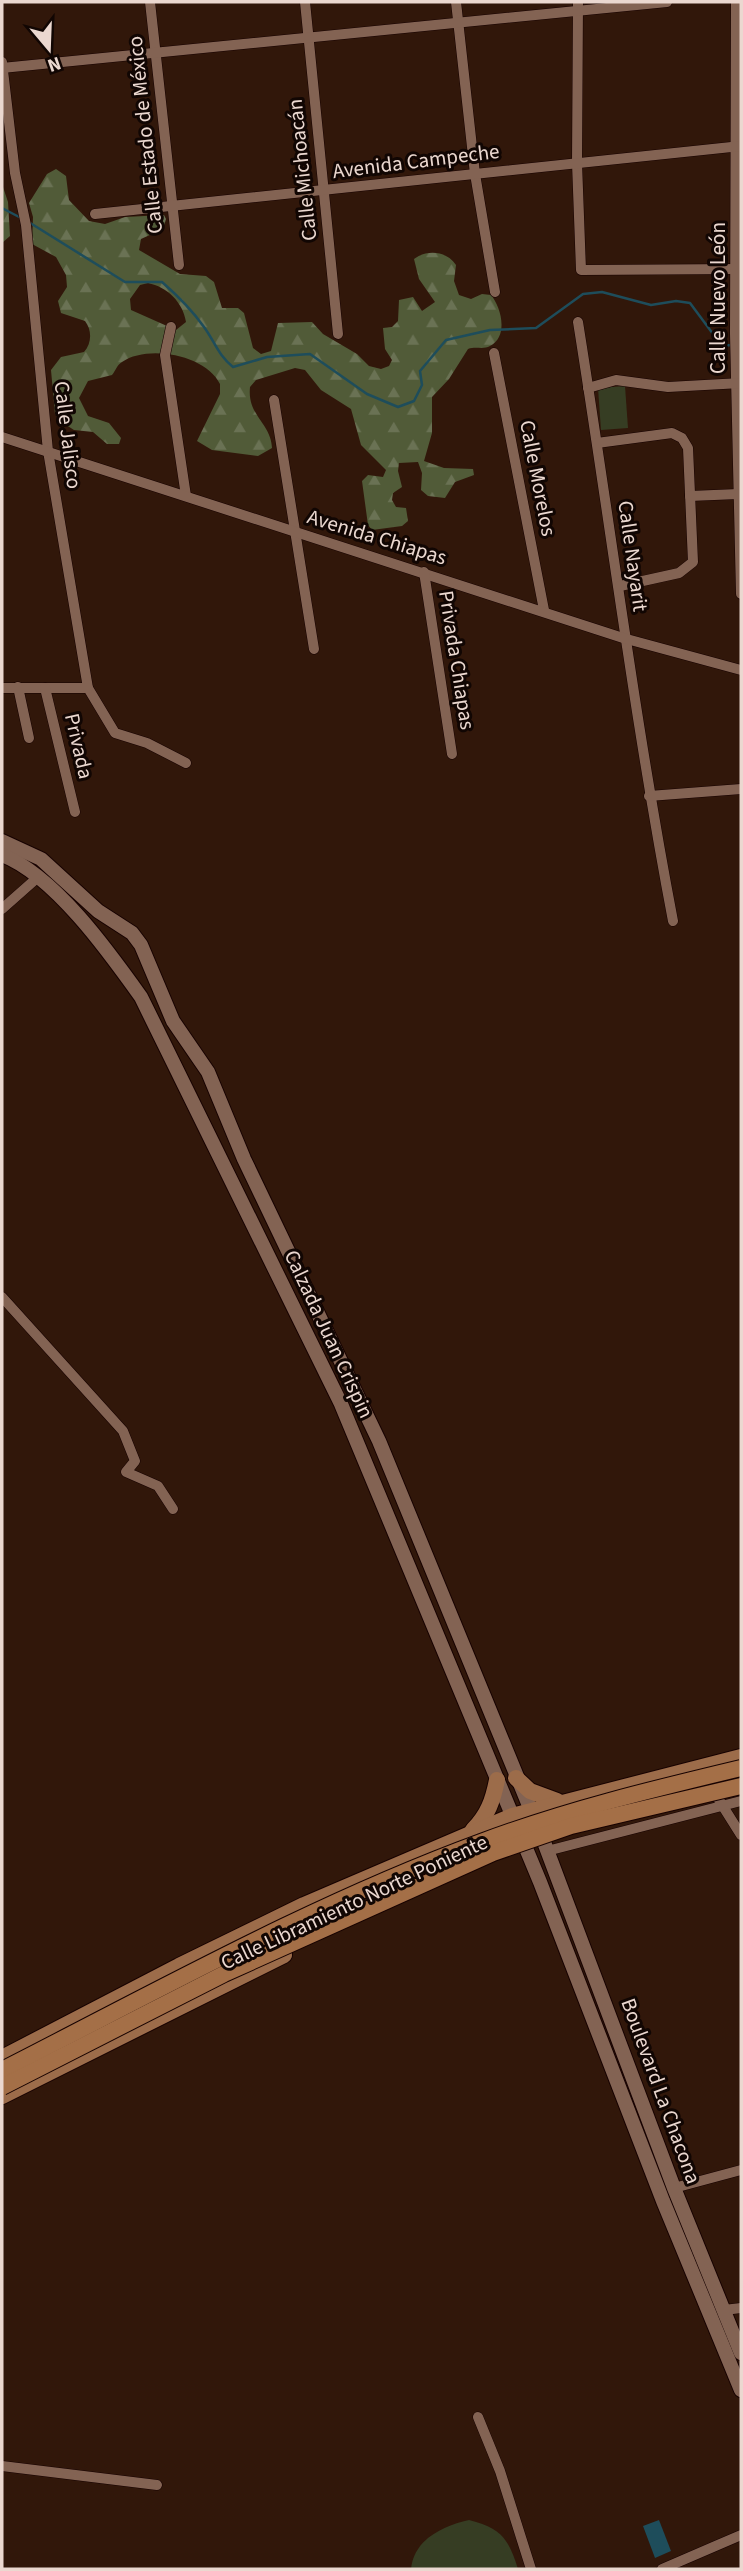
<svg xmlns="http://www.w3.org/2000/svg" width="743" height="2571" font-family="'Source Sans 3',sans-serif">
	<defs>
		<pattern id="forest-firs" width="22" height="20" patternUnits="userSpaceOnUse" patternTransform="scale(1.75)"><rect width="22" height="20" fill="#515b38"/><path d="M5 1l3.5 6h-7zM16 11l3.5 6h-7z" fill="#6a7254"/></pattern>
	</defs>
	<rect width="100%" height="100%" fill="#31170a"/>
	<g fill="#363d23">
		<polygon points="625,386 628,428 601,430 598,388"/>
		<path d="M469,2520C501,2528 508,2538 518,2569H411C414,2539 443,2526 469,2520Z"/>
	</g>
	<g fill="url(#forest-firs)" fill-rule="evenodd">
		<path d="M56,169L66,176L69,200L89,221L105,224L125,217L164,215L166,219L163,229L141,239L139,250L180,274L206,276L214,282L222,308H238L244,313L253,348L261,354L271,351L278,323L312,322L323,334L357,354L369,366L381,369L389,366L392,360L385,349L383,328L392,327L398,321L399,300L413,297L422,311L435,302L419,279L414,259C427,249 447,251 456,265L454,281L459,295L471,299L482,294L491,295C501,307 509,336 490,346C483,350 476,346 468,349L449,379L432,397V433L424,461L444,468L473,469L474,475L455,482L445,498L428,496L421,490L422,473L418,462L399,463L398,471L402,487L393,493L392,500L396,507L406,508L408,521L402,526L372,530L368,525L362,481L368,475L383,477L386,470L361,445L351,409L321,390L305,370L295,368L256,380L250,387C247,416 271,423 272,448L258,456L212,450L197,441L220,394V384C206,355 148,344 122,362C117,365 116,370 112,375L88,381L79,398L88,416L109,423L121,438L119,444H107L93,432L74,430L60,421L55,414L51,370L61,357L84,352C92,343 92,330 85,321L61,313L58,301L67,287L66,275L56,257L32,244L33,217L29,203L47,174ZM148,283C167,287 183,302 186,322L176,330L131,310L130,299L140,285Z"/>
		<polygon points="2,184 8,202 10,236 2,243"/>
	</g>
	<polygon fill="#1e4d5b" points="659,2520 671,2551 655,2558 643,2526"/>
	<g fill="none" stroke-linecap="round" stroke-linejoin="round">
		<g stroke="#1e4d5b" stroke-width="2.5">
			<polyline points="2,208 21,218"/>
			<path d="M27,221L125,282H162C178,296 192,310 204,327C215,342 218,355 233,367L267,357L310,354L367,394L398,407L414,401L422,385L420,371L446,340L490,330L536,328L583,294L602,292L651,305L676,301L690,303L722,346L731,345"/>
		</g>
		<defs>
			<g id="minor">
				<polyline points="150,2 179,265"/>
				<polyline points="305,2 338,334"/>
				<polyline points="456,2 475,174 495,292"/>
				<polyline points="578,2 577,163 581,270 741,269"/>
				<polyline points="736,2 735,334 741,594"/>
				<polyline points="2,62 15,173 26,225 48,451 88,688 115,733 147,743 186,763"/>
				<polyline points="2,68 667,2"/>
				<polyline points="95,214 741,146"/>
				<path d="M578,322C610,522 635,722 673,921"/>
				<polyline points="171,327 165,355 186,496"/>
				<polyline points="494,353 544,610"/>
				<polyline points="588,388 616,380 668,387 741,383"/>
				<polyline points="274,400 314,649"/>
				<polyline points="2,437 623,638 741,670"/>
				<polyline points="597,443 672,433 682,438 688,448 693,562 679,573 620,586"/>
				<polyline points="690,496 738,494"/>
				<polyline points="424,572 452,754"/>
				<polyline points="18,687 29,738"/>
				<polyline points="2,688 88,688"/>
				<polyline points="45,688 75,812"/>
				<polyline points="649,796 741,789"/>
				<polyline points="2,909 37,878"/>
				<polyline points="2,1297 123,1431 135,1461 126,1472 158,1486 173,1509"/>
				<polyline points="719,1800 741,1835"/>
				<polyline points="547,1851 741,1801"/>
				<polyline points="674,2188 741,2170"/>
				<polyline points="724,2310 741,2308"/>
				<polyline points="478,2417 500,2471 531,2569"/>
				<polyline points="2,2466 157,2485"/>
				<polyline points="662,2569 741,2535"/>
			</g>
			<g id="secondary">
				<polyline points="2,841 41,859 98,911 132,933 141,945 173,1021 208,1072 244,1159 379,1441 544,1842 674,2188 741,2353"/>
				<path d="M2,855C54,875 109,952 141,997L341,1404L540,1882L663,2201L741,2390"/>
			</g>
			<g id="primary">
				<polyline points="516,1778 530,1791 557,1801"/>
				<path d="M473,1830C488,1815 493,1800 497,1780"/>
				<polyline points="2,2058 179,1966 304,1905 512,1816 741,1757"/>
				<polyline points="2,2096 284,1955"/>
			</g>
		</defs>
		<use href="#minor" stroke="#170200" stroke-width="11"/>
		<use href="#secondary" stroke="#170200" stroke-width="16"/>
		<use href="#primary" stroke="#170200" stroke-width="18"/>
		<use href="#minor" stroke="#836353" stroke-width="10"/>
		<use href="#secondary" stroke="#836353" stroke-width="14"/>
		<use href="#primary" stroke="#9c6c4a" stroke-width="16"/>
		<defs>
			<g id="trunk-bridge">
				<path d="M2,2070C159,1990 315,1903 481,1842C566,1810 653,1789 741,1768"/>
				<polyline points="2,2087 224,1974 493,1853 571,1826 741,1786"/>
			</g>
		</defs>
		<use href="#trunk-bridge" stroke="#170200" stroke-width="18" stroke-linecap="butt"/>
		<use href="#trunk-bridge" stroke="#a46f47" stroke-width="16"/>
	</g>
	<g text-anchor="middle" stroke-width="6" stroke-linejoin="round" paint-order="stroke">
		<g font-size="21" fill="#ebd8d0" stroke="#110603">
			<text transform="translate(145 135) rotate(-96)" y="7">Calle Estado de México</text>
			<text transform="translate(416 161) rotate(-7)" y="7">Avenida Campeche</text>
			<text transform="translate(302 170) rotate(-96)" y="7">Calle Michoacán</text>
			<text transform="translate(718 298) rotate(-90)" y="7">Calle Nuevo León</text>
			<text transform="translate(68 435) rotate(83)" y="7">Calle Jalisco</text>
			<text transform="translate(538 478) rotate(79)" y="7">Calle Morelos</text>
			<text transform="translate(377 537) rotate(17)" y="7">Avenida Chiapas</text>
			<text transform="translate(633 556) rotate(82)" y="7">Calle Nayarit</text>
			<text transform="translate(457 660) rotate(81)" y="7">Privada Chiapas</text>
			<text transform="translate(79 746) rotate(77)" y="7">Privada</text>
			<text transform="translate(329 1334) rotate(65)" y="7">Calzada Juan Crispin</text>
			<text transform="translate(354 1902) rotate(-25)" y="7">Calle Libramiento Norte Poniente</text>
			<text transform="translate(661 2091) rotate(70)" y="7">Boulevard La Chacona</text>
		</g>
	</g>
	<rect width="743" height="2571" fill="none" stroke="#ebd8d0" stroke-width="7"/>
	<g transform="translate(49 49) rotate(161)" stroke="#110603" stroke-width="5" paint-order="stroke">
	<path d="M0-5L12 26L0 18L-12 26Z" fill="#ebd8d0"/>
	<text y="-10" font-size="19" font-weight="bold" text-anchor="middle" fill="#ebd8d0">N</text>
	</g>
</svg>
